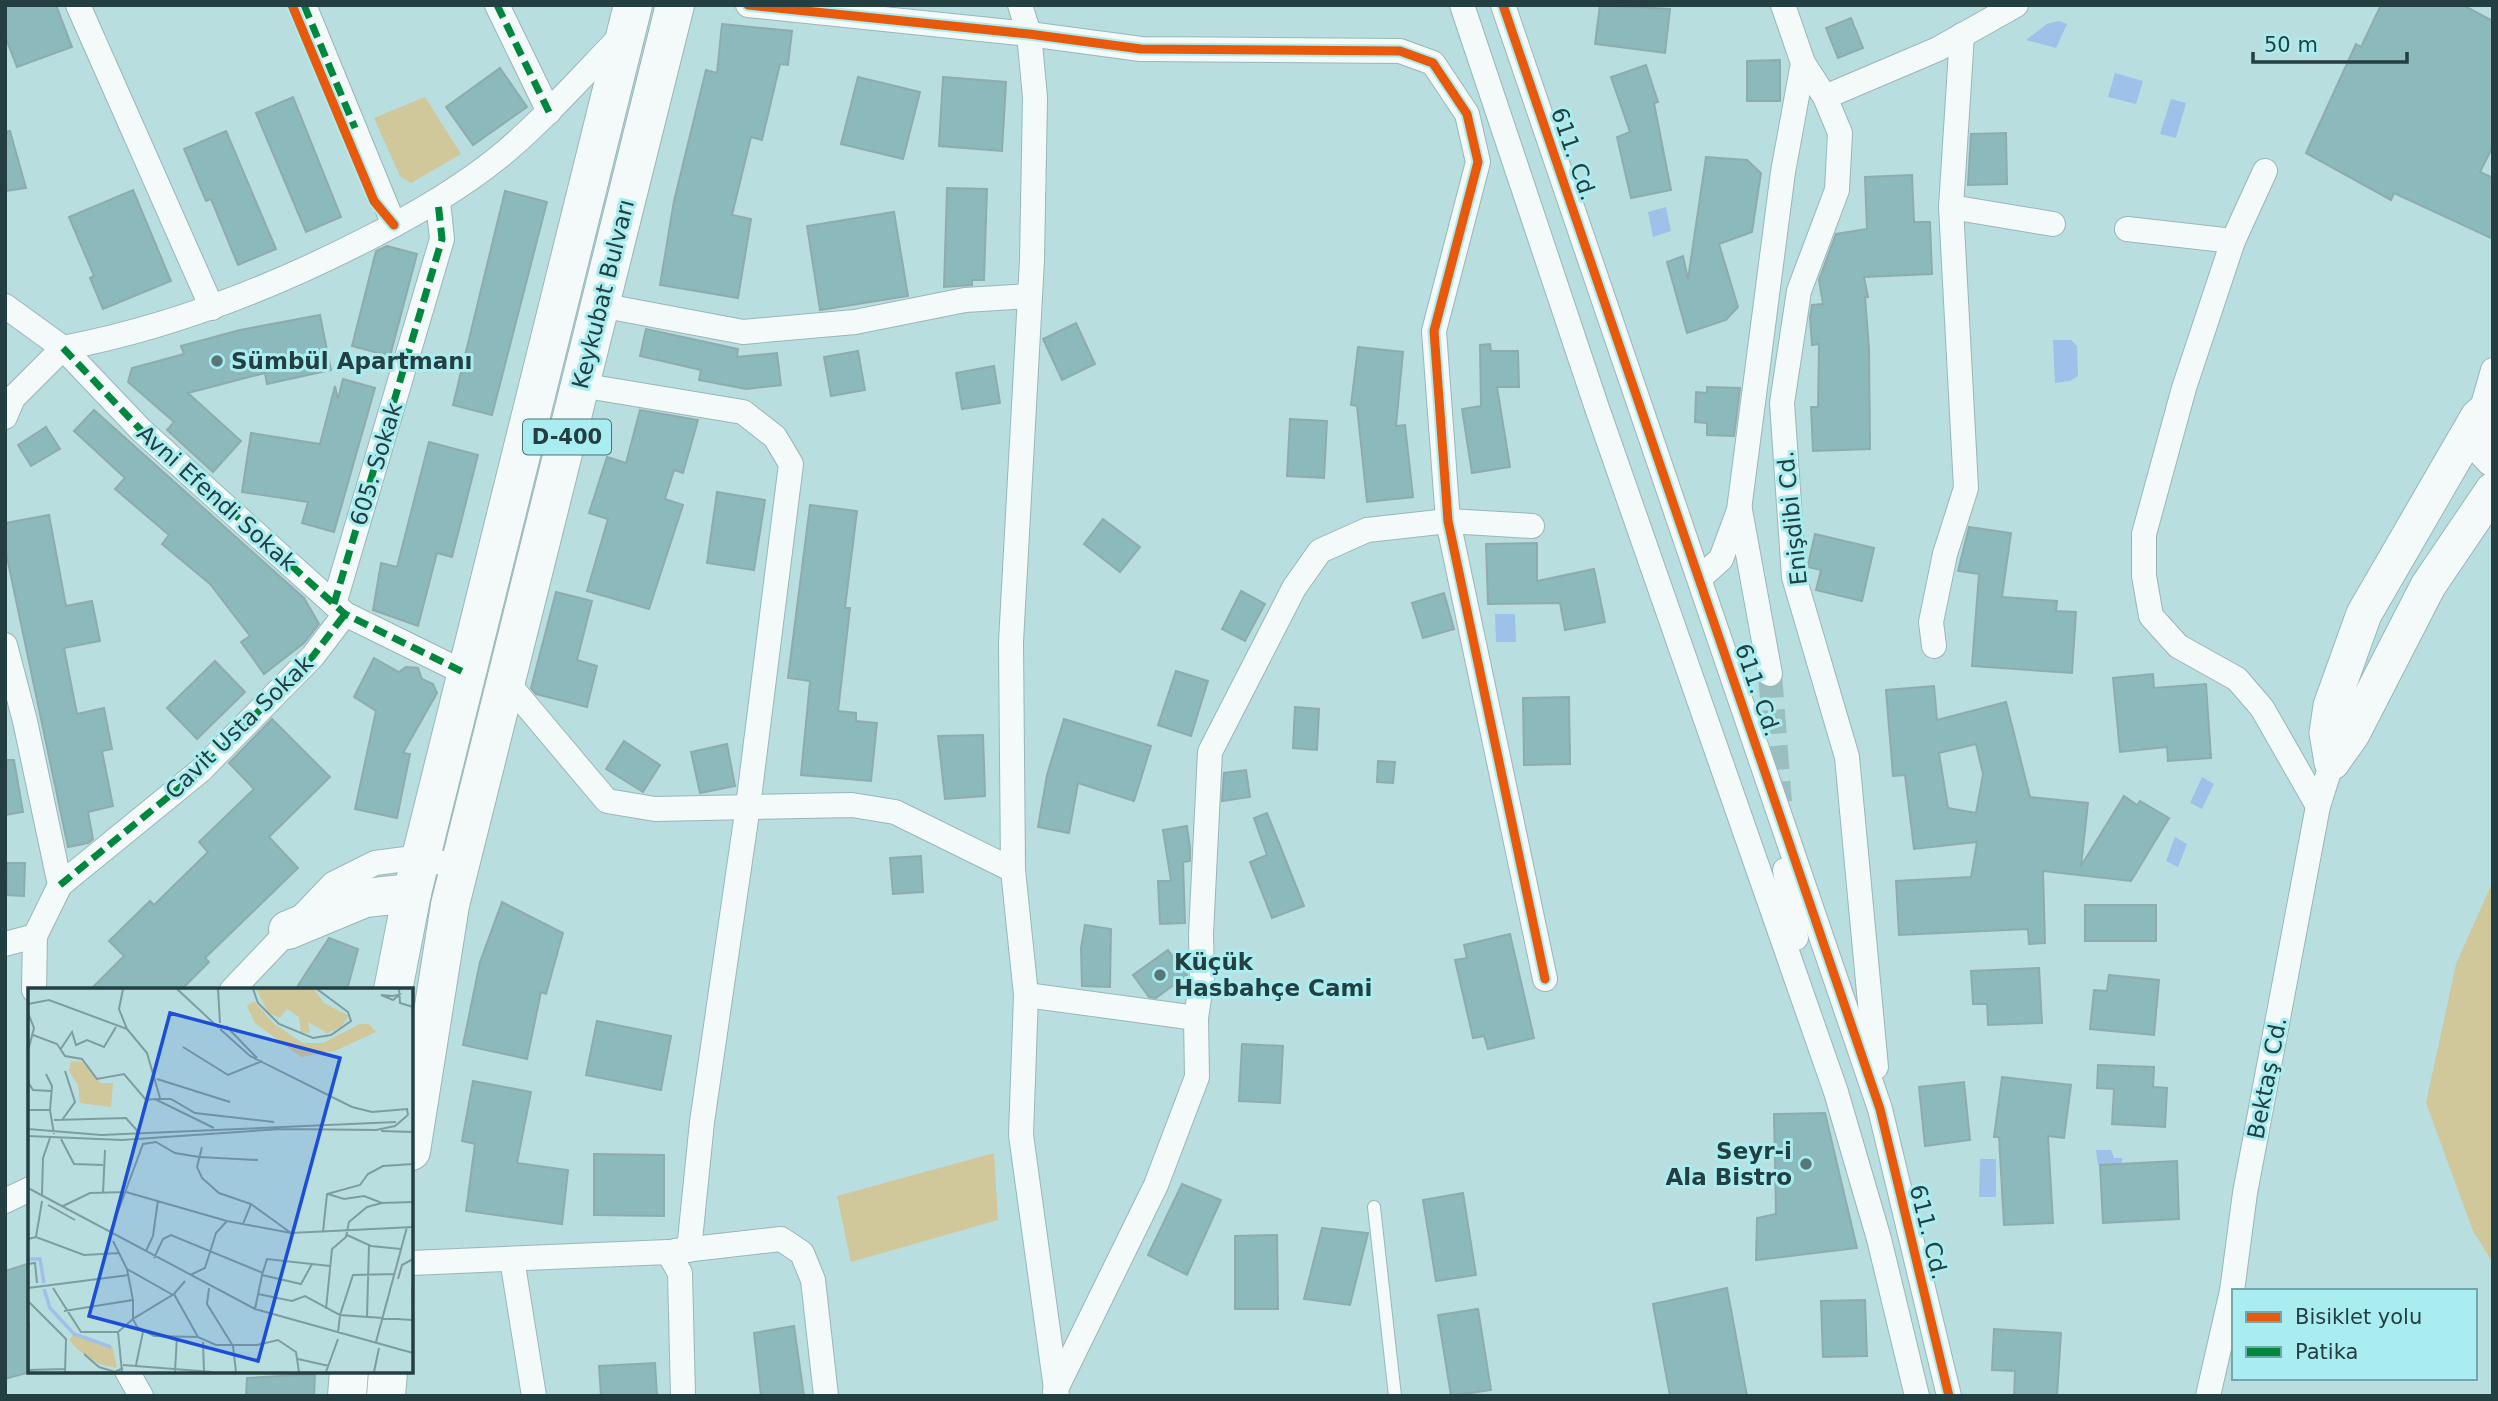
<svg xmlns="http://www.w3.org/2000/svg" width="2498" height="1401" font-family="'DejaVu Sans',sans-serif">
	<rect width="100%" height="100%" fill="#b9dee0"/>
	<g fill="#d0c79b">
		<polygon points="425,97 461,154 411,183 400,176 374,118"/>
		<polygon points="2493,881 2493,1263 2473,1231 2426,1103 2456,964"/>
		<polygon points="994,1153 998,1220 851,1262 837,1196"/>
	</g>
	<g fill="#9dc1e9">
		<polygon points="2059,21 2067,24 2056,48 2026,40 2047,24"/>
		<polygon points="2115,73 2143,81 2136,104 2108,97"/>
		<polygon points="2171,99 2186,103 2176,138 2160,134"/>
		<polygon points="1666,207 1671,231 1653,237 1648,212"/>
		<polygon points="2053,340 2071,340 2077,346 2078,376 2070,381 2055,383"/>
		<polygon points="1495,614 1515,614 1516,642 1496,642"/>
		<polygon points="2202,777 2214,784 2202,809 2190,803"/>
		<polygon points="2175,837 2187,844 2178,867 2166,861"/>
		<polygon points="2096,1150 2111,1150 2114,1158 2122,1158 2122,1168 2098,1165"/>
		<polygon points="1980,1159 1996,1159 1996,1197 1979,1197"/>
	</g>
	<g fill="#8bb9bc" stroke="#8facad" stroke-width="2" fill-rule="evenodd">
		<polygon points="5,5 56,5 72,47 17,67 5,36"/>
		<polygon points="1600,5 1670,9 1665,53 1595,44"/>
		<polygon points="2381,5 2463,5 2493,21 2493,146 2480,172 2493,178 2493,239 2394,193 2391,200 2306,153 2356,44 2361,47"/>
		<polygon points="1851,18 1863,48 1838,58 1826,28"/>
		<polygon points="722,24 792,31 788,65 780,64 762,140 751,137 732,215 751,219 738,298 660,285 674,201 706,70 717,73"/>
		<polygon points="1780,60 1780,101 1747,101 1747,61"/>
		<polygon points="1646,65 1658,102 1654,103 1671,190 1631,198 1617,137 1630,132 1611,77"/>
		<polygon points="500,68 527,107 473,145 446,107"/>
		<polygon points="858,77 920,92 903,159 841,144"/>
		<polygon points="943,77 1006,82 1002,151 939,146"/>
		<polygon points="293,97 341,217 306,232 256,113"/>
		<polygon points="10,131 26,188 5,191 5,132"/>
		<polygon points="226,131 276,249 238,265 211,199 206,201 184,149"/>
		<polygon points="2006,133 2007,184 1968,185 1971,134"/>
		<polygon points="1706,157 1747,160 1761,173 1752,232 1719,244 1738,307 1726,320 1687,333 1667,262 1683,256 1688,279"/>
		<polygon points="1912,175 1914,222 1930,222 1932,274 1864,277 1868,297 1865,297 1869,348 1870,449 1813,451 1811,407 1818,407 1819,344 1812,345 1810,317 1812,305 1823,304 1819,280 1836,234 1867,229 1865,177"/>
		<polygon points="947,188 987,189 984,280 972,280 972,285 944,287"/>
		<polygon points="133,190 171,281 103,309 90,278 94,276 69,217"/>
		<polygon points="505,191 547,202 492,415 453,405"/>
		<polygon points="894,212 908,296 820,310 807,226"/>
		<polygon points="387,246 417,254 390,356 352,346 376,251"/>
		<polygon points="320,315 331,370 267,384 265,373 188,393 241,441 213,472 167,430 174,422 128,382 132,368 184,354 181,346 240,330"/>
		<polygon points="1076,323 1095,364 1062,380 1043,339"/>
		<polygon points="646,329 738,349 737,357 777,353 781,385 746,389 699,380 701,370 640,356"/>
		<polygon points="1490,344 1491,351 1518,351 1519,387 1497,387 1510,467 1472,473 1462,409 1481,406 1480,345"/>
		<polygon points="1358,347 1403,352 1396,426 1405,425 1413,497 1367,502 1357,406 1351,405"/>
		<polygon points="858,351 865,390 831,396 824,357"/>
		<polygon points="994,366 1000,403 962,409 956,373"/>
		<polygon points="343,379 375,388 334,532 302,523 308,502 242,492 251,433 320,444 335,386 338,399"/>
		<polygon points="1707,387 1740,388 1734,436 1707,435 1707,423 1695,422 1696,392 1707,393"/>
		<polygon points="94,410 304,598 319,624 304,643 264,674 241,642 250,636 210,584 162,544 169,535 115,489 125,478 74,431"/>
		<polygon points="640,410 698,420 683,473 674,470 665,499 683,505 649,609 587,591 608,519 589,513 607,457 626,463"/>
		<polygon points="1290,419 1327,421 1324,478 1287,476"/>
		<polygon points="46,427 60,449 31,466 18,445"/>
		<polygon points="429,442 478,455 452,557 437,553 418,626 373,610 381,563 397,567"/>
		<polygon points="717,492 765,500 754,570 707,563"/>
		<polygon points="810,505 857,511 845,608 850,608 838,711 856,713 856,721 877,723 871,781 801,775 810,681 788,678"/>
		<polygon points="49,515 66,606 92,601 100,641 64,648 77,714 104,708 112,749 102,751 113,806 88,812 93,839 88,843 68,847 5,548 5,523"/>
		<polygon points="1103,519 1140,547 1120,572 1084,544"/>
		<polygon points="1969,527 2011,533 2002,597 2057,601 2056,611 2076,612 2072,673 1972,666 1979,574 1958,571"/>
		<polygon points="1815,534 1874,548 1862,601 1816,590 1821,570 1808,567 1808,565"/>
		<polygon points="1537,543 1537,581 1594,569 1605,622 1565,630 1560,603 1488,604 1486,544"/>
		<polygon points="1241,591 1265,604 1245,641 1222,629"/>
		<polygon points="556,592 592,601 577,660 597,666 587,707 536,694 531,688"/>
		<polygon points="1444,593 1454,629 1423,638 1412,603"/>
		<polygon points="374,658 399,672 406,667 418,668 422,679 433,684 437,693 403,753 410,754 397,818 355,809 376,711 354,697"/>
		<polygon points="215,661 245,692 197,739 167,708"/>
		<polygon points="1176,671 1208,681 1191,736 1158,725"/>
		<polygon points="2153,674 2154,688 2206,684 2211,758 2168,761 2167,747 2120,752 2113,678"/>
		<path d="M1934,686L1937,720L2006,702L2030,797L2088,803L2081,866L2124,796L2137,805L2140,801L2169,818L2131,881L2043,871L2045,943L2029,944L2028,929L1899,935L1896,881L1971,877L1977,842L1914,849L1905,775L1893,776L1886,690ZM1976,744L1983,774L1976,813L1948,808L1939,753Z"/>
		<polygon points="1569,697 1570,764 1524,765 1523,698"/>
		<polygon points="1295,707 1319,709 1317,750 1293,748"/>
		<polygon points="272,719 330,777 269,837 298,868 205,958 209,962 181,990 90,990 124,956 109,941 150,901 154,905 208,852 199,842 254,789 229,763"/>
		<polygon points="1064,719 1151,746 1134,801 1078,783 1069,833 1038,827 1047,775"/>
		<polygon points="983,735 985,796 945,799 938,736"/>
		<polygon points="624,741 660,765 643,792 606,769"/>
		<polygon points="727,744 735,786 700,793 691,752"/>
		<polygon points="5,760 14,760 23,812 5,815"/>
		<polygon points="1378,761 1395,762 1393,783 1377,782"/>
		<polygon points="1246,770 1250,797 1222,801 1224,773"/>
		<polygon points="1267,813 1304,906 1272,918 1250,862 1267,855 1254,818"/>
		<polygon points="1187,826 1190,848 1190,861 1183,862 1185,923 1160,924 1158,881 1171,881 1163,830"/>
		<polygon points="921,856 923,892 893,894 890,858"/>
		<polygon points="7,863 25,863 24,896 6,895"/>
		<polygon points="502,902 563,933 546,994 541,992 527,1059 463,1045 480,962"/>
		<rect x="2085" y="905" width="71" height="36"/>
		<polygon points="1085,925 1111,929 1110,987 1082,986 1081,948"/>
		<polygon points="1510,934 1534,1038 1488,1049 1484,1036 1473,1038 1455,960 1467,958 1464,945"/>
		<polygon points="329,938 358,949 347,990 295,990"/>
		<polygon points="1168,950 1187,975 1156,998 1149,997 1133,975"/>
		<polygon points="2039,968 2042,1023 1988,1025 1987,1004 1973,1004 1971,971"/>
		<polygon points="2109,975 2159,980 2154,1035 2090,1029 2094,990 2107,991"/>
		<polygon points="597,1021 671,1036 661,1090 586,1075"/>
		<polygon points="1242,1044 1283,1046 1280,1103 1239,1101"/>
		<polygon points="2098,1065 2154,1067 2153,1087 2167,1088 2165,1127 2112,1124 2114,1089 2097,1088"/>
		<polygon points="2002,1077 2071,1085 2064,1138 2048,1136 2053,1223 2004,1225 1999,1137 1994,1137"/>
		<polygon points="473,1081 531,1092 517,1163 568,1170 562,1224 466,1211 475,1144 462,1141"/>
		<polygon points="1964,1082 1970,1140 1925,1146 1919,1087"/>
		<polygon points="1825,1113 1857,1248 1756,1260 1757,1218 1776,1214 1774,1114"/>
		<polygon points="594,1154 664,1155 664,1216 594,1215"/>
		<polygon points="2177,1161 2179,1219 2103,1223 2100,1165"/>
		<polygon points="1182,1184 1221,1200 1187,1275 1148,1255"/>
		<polygon points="1463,1193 1476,1275 1436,1281 1423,1200"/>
		<polygon points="1322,1228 1368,1233 1350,1305 1304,1299"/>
		<polygon points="1277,1235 1278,1309 1235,1309 1235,1236"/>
		<polygon points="30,1263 30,1372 5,1379 5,1271"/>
		<polygon points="1727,1288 1747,1396 1670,1396 1653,1304"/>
		<polygon points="1865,1300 1867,1356 1823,1357 1821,1301"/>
		<polygon points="1478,1309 1491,1390 1451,1396 1438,1315"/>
		<polygon points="794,1326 804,1396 761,1396 754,1333"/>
		<polygon points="1994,1329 2061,1333 2057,1396 2014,1396 2015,1371 1992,1370"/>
		<polygon points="655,1363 657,1396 601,1396 599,1366"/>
		<polygon points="315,1374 314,1396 246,1396 247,1378"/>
	</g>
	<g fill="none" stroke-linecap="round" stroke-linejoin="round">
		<polyline stroke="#9bbec0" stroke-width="24" stroke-dasharray="24 12" stroke-linecap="butt" points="1770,674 1780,802"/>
		<defs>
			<polyline id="lane" points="1374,1207 1395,1396"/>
			<g id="street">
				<polyline points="78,5 212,308"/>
				<polyline points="304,5 394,225"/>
				<polyline points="497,5 549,112"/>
				<polyline points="748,5 1029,34 1141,49 1400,51 1433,63 1467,114 1478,162 1434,331 1448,521 1545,979"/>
				<polyline points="1020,5 1029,34 1035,97 1032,260 1011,642 1013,870 1026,995 1021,1135 1057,1396"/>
				<polyline points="1462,5 1597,408 1836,1092 1879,1239 1917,1396"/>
				<polyline points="1503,5 1880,1109 1949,1396"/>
				<polyline points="1803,63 1825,97 1840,133 1837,190 1799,291 1782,403 1794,577 1847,757 1876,1067"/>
				<polyline points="1825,97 1938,49 2016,5"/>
				<polyline points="2265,171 2233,241 2184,388 2144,534 2144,576 2151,616 2178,646 2237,679 2262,708 2318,806"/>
				<polyline points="1951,207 2053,224"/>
				<polyline points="2127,229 2233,241"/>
				<polyline points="600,305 743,332 855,322 965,300 1030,296"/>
				<path d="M5,306L63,348C169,328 267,290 363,241C411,217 457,191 499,157C544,120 583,75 624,33"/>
				<polyline points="580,385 743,412 775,437 791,464 748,806 702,1122 689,1250"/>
				<polyline points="2481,412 2493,370"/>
				<polyline points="5,417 13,398 63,348 141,430 345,614 465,673"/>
				<polyline points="1740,510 1770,674"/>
				<polyline points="1700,578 1721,559 1739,510 1783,172 1803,63 1783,5"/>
				<polyline points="334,604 442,239 438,202"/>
				<polyline points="5,645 25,721 60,885 35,936 34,990"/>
				<polyline points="1934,646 1931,622 1945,554 1966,488 1951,207 1962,35"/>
				<polyline points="506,681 607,801 655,809 852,805 895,812 1013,870"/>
				<polyline points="1785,870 1796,938"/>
				<polyline points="60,885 200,771 313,656 345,614"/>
				<polyline points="5,944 35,936"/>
				<polyline points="232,990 333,884 375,863 421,857 459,868"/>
				<polyline points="1026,995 1196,1018 1202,978 1201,934 1210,752 1294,588 1320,551 1367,530 1448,521 1532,526"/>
				<polyline points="5,1201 30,1189"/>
				<polyline points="675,1251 781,1239 802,1253 813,1280 826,1396"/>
				<polyline points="512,1259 534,1396"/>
				<polyline points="411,1263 668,1252 680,1273 683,1396"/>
				<polyline points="127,1371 141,1396"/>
				<polyline points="1055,1391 1156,1185 1197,1077 1196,1018"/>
				<polyline points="2208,1396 2232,1291 2245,1193 2318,806 2332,762"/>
			</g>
			<g id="secondary">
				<polyline points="2476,422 2478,443 2493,459"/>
				<polyline points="2332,762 2327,733 2331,706 2364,614 2478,417 2493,404"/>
				<polyline points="2332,762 2352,734 2428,586 2493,490"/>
			</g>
			<g id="highway">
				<polyline points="288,930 365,898 412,893"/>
				<polyline points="393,990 412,893 633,5"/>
				<polyline points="411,1151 450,905 675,5"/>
				<polyline points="347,1396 349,1371"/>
				<polyline points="386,1396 388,1371"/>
			</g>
		</defs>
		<use href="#lane" stroke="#99b6b8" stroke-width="14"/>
		<use href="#street" stroke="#99b6b8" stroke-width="26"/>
		<use href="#secondary" stroke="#99b6b8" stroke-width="37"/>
		<use href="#highway" stroke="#99b6b8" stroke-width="40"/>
		<use href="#lane" stroke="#f4fafa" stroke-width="12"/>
		<use href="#street" stroke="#f4fafa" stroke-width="24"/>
		<use href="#secondary" stroke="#f4fafa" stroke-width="35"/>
		<use href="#highway" stroke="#f4fafa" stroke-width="38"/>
		<g stroke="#00873e" stroke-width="7" stroke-dasharray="14 7" stroke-linecap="butt">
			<polyline points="304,5 355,128"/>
			<polyline points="497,5 549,112"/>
			<polyline points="63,348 141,430 345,614 465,673"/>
			<polyline points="334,604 442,239 438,202"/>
			<polyline points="60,885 200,771 313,656 345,614"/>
		</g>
		<defs>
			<g id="cycleway">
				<polyline points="292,5 374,201 394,225"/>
				<polyline points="748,5 1029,34 1141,49 1400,51 1433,63 1467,114 1478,162 1434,331 1448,521 1545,979"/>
				<polyline points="1503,5 1880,1109 1949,1396"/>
			</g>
		</defs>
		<use href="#cycleway" stroke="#a9edf0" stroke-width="13"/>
		<use href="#cycleway" stroke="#e8590c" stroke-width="9"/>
	</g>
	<g fill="#587779" stroke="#a9edf0" stroke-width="2.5">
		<circle cx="217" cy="361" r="7"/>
		<circle cx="1160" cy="975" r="7"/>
		<circle cx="1806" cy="1164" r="7"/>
	</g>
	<g text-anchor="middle" stroke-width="6" stroke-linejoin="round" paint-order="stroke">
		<rect fill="#a9edf0" stroke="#4b7376" stroke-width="2" x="523" y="419.5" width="88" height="35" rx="5"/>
		<g font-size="21" font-weight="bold" fill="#233f41">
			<text x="567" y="444">D-400</text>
		</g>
		<g font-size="23" fill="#233f41" stroke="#a9edf0">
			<text transform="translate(1574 154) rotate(71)" y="8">611. Cd.</text>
			<text transform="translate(603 294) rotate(-76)" y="8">Keykubat Bulvarı</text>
			<text transform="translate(376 464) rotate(-73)" y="8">605. Sokak</text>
			<text transform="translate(217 498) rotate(42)" y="8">Avni Efendi Sokak</text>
			<text transform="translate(1792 518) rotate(-96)" y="8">Enişdibi Cd.</text>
			<text transform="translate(1758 690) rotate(71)" y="8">611. Cd.</text>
			<text transform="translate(239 727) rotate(-44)" y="8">Cavit Usta Sokak</text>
			<text transform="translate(2267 1078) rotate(-79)" y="8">Bektaş Cd.</text>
			<text transform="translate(1929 1232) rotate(76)" y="8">611. Cd.</text>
		</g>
		<g font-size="23" font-weight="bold" fill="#233f41" stroke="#a9edf0" text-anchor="start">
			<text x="231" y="369">Sümbül Apartmanı</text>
			<text x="1174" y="970">Küçük<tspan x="1174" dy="26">Hasbahçe Cami</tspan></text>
			<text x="1792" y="1159" text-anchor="end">Seyr-i<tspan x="1792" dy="26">Ala Bistro</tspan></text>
		</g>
	</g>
	<g transform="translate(28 988)">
		<rect width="385" height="385" fill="#b9dee0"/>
		<path d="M228,1H286L296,15L321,28L312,40L299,45L280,34L282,45L273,44L271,29L259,21L252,30L240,24ZM226,13L246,36L275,55H295L332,36H341L348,44L307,63L273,69L227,35L219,18ZM43,73L55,74L72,95H85L83,119L52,115L50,97L41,83ZM46,346L85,360L89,380L71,376L49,361L41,352Z" fill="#d0c79b"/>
		<path fill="none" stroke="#9dc1e9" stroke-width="3.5" d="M0,271H12L16,295M16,301L22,320L46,346L83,359"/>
		<path fill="none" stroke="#7d9ea0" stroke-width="2" d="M149,1L191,40M190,1L192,35M225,1L230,15L251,36L285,50L303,47L323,33L320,24L289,1M371,1L372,15L385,19M353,7L364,8L371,7L365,12ZM0,16L21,12L99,41L91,21L95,1M0,25L6,40L0,63M198,38L229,70M99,41L119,65L132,110M192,41L222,68L324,119L344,124L379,121L380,127M5,47L29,56L37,68L54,71L69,91L96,86L118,112L127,111L186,140M155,59L200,87L234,73M32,62L44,44L48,57L59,52L76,59L88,39M18,86L24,98L22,122M129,91L202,114M0,94L5,102L23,103M128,111H143L167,125L246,134M0,122H22L26,146M26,132L98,130L112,146M34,132L47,114L37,83M0,141L73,147L368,134M353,143L385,144M0,148L94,152L253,141L348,142L367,138L380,127M33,151L46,176L75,177M174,159L169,179L174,190L191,205L223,216L215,236M0,200L227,321L385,365M75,205L77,162M300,206L316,211L336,208L354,215L385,214M14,207L15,170L22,150M223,216L263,245M20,217L47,232M35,218L62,205L98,204L199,233L263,245L385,239M295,244L299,206L332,197L340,186L355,178L385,176M82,245L115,156L128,154L147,165L171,169L230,172M319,247L343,258L373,261M8,249L14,213M0,251L8,249L56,267L92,265M85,253L99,281L105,312V331L90,344L94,384M118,263L125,248L130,212M126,270L135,251L143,247L235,285M0,276L7,275L9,295M99,281L145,307M367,286L325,287L312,327L384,332M162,287L177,280L188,245L199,233M234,287L239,271L302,278M370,291L374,277L385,271M157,293L146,306L105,331L109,339L126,348L170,349L188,357H229L250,352L268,364L271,384M384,299L385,343M0,300L101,287M25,300L53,344H90M181,300L179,316L205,358L208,384M146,306L170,349M230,306L264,313L277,308L312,327L310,345M0,313L38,351L37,384M227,321L234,287L273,296L284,276M298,321L304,261L318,249L321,234L339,219L354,215M36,323L105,312M339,329L341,257M175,354L176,384M348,354L379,239M56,366L71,379L87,384L95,380M270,371L301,378M95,377L184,384M108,377L115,344M0,382L38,381M1,384V334M147,384L149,348M298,384L310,351M346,384L351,360"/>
		<path fill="#1d4ed8" fill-opacity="0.15" stroke="#1d4ed8" stroke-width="3.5" d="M142,25L312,70L230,373L61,328Z"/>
		<rect width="385" height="385" fill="none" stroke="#233f41" stroke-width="3.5"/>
	</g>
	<rect width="2498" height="1401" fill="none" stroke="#233f41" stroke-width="14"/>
	<rect x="2232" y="1289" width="245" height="91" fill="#a9edf0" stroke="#73a7aa" stroke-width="2"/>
	<rect x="2246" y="1312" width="35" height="10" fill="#e8590c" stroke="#73a7aa" stroke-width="2"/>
	<text x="2295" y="1324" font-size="21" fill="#233f41">Bisiklet yolu</text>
	<rect x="2246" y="1347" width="35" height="10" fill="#00873e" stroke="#73a7aa" stroke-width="2"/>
	<text x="2295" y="1359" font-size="21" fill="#233f41">Patika</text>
	<path d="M2253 52v10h154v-10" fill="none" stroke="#233f41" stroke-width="3.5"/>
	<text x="2264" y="52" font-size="21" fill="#233f41" stroke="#a9edf0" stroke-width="5" paint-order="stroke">50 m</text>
</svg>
